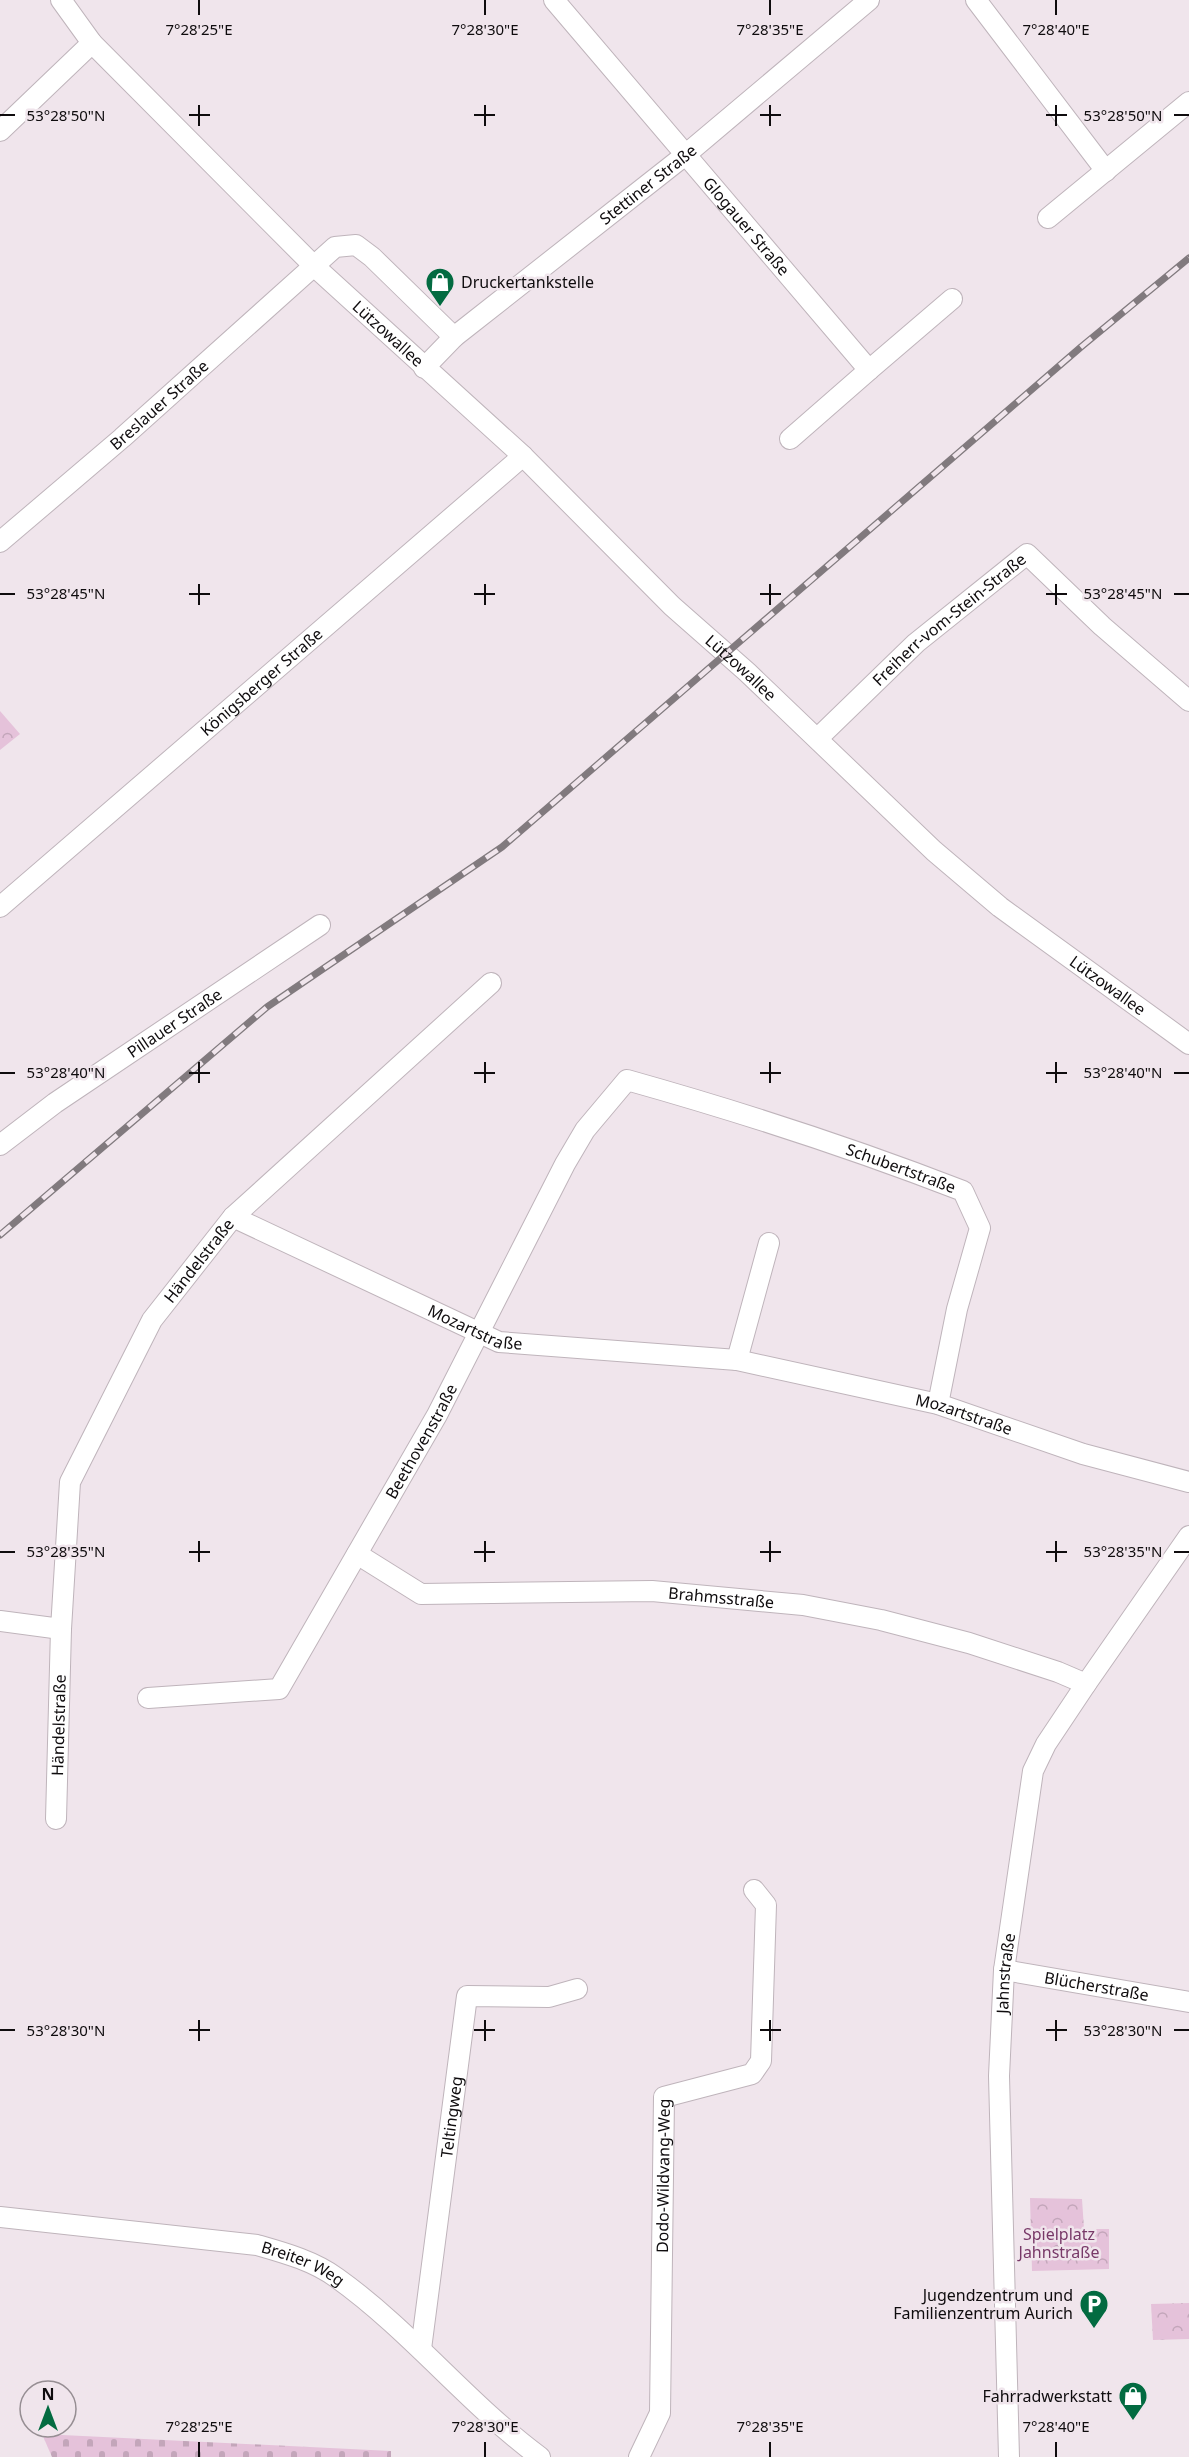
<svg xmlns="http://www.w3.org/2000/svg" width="1189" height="2457" viewBox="0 0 1189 2457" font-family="'Noto Sans',sans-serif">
<defs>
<pattern id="cemetery-stones" width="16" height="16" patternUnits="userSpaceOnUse" patternTransform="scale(1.5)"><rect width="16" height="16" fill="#e5c2da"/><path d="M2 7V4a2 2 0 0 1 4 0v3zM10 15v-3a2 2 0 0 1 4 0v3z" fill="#c3a6ba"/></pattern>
<pattern id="park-crowns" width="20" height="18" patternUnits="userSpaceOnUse" patternTransform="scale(1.5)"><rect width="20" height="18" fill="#e5c2da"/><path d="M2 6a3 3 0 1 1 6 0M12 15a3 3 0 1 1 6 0" fill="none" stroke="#c3a6ba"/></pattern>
</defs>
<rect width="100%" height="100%" fill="#f0e5ec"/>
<polygon fill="url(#cemetery-stones)" points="42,2434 391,2451 391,2457 52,2457"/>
<g fill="url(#park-crowns)">
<polygon points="0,711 20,734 0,750"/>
<polygon points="1030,2198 1082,2199 1084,2229 1109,2229 1109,2269 1032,2271"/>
<polygon points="1189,2303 1189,2339 1153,2340 1151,2304"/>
</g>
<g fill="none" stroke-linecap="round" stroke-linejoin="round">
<g stroke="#bfb4bb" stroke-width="22">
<g id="street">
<path id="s1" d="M61 0 92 43 314 266 523 456 672 606 747 672 934 851 1000 907 1189 1044"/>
<path id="s2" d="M554 0 869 370 790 439"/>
<polyline points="976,0 1106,171"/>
<polyline points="0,131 92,43"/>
<polyline points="1048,218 1189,102"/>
<path id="s3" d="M424 368 454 337 684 156 869 0"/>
<polyline points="869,370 952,299"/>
<path id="s4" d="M0 542 122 438 335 247 356 245 372 257 454 337"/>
<path id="s5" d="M818 738 916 643 1027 554 1102 626 1189 701"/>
<path id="s6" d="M0 907 523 456"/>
<path id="s7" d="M0 1145 55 1103 320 925"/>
<path id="s8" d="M233 1217 499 1342 737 1360 938 1404 1083 1454 1189 1482"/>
<polyline points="737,1360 769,1243"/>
<path id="s9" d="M357 1554 421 1594 652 1591 803 1605 881 1620 969 1643 1058 1672 1086 1684"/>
<path id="s10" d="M0 1621 61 1629 70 1482 152 1320 233 1217 491 983"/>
<path id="s11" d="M148 1698 279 1689 437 1415 565 1164 585 1130 627 1080C741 1112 852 1148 963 1191L980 1228 957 1309 938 1404"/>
<path id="s12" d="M56 1819 61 1629"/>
<path id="s13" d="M1004 1970 1189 2002"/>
<path id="s14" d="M0 2217 257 2245C285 2253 314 2261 337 2278 411 2331 468 2404 540 2457"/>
<path id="s15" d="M421 2349 467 1996 549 1997 577 1989"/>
<path id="s16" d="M639 2457 660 2413 664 2097 752 2074 761 2061 766 1905 754 1890"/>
<path id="s17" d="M1009 2457 999 2076 1004 1970 1033 1771 1046 1744 1086 1684 1189 1536"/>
</g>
</g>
<use href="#street" stroke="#fff" stroke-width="20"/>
<g stroke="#817a7e" stroke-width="7">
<polyline id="rail" points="0,1235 267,1007 502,847 1081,347 1189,258"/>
</g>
<use href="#rail" stroke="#f0e5ec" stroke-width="4.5" stroke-dasharray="14" stroke-linecap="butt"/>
</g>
<path fill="none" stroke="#0f0c0e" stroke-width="2" d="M199 0V15M485 0V15M770 0V15M1056 0V15M199 105V126M485 105V126M770 105V126M1056 105V126M0 115H15M189 115H210M474 115H495M760 115H781M1046 115H1067M1174 115H1189M199 584V605M485 584V605M770 584V605M1056 584V605M0 594H15M189 594H210M474 594H495M760 594H781M1046 594H1067M1174 594H1189M199 1062V1083M485 1062V1083M770 1062V1083M1056 1062V1083M0 1073H15M189 1073H210M474 1073H495M760 1073H781M1046 1073H1067M1174 1073H1189M199 1541V1562M485 1541V1562M770 1541V1562M1056 1541V1562M0 1552H15M189 1552H210M474 1552H495M760 1552H781M1046 1552H1067M1174 1552H1189M199 2020V2041M485 2020V2041M770 2020V2041M1056 2020V2041M0 2030H15M189 2030H210M474 2030H495M760 2030H781M1046 2030H1067M1174 2030H1189M199 2442V2457M485 2442V2457M770 2442V2457M1056 2442V2457"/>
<defs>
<g id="shop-pin" transform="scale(1.5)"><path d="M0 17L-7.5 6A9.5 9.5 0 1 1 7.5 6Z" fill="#036b41" stroke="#f0e5ec"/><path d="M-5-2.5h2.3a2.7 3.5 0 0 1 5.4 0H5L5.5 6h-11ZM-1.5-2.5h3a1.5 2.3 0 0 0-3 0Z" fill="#fff"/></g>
<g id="parking-pin" transform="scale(1.5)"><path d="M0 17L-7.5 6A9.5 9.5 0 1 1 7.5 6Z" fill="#036b41" stroke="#f0e5ec"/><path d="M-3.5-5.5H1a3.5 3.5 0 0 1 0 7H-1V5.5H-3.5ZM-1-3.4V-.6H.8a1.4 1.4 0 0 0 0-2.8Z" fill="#fff"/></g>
</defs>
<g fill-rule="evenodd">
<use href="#shop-pin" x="440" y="282"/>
<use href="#parking-pin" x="1094" y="2304"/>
<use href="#shop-pin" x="1133" y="2396"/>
</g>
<g text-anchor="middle" stroke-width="5" stroke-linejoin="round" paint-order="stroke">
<g font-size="16" fill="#0f0c0e" stroke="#f0e5ec">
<text dy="6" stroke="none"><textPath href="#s3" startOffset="290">Stettiner Straße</textPath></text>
<text dy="6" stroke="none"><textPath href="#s2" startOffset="297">Glogauer Straße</textPath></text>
<text dy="6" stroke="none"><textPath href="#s1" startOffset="468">Lützowallee</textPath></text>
<text dy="6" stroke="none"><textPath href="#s4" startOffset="210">Breslauer Straße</textPath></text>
<text dy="6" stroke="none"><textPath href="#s5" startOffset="177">Freiherr-vom-Stein-Straße</textPath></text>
<text dy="6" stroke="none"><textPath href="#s1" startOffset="954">Lützowallee</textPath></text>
<text dy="6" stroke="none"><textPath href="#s6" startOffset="345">Königsberger Straße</textPath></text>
<text dy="6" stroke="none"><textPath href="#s1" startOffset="1440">Lützowallee</textPath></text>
<text dy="6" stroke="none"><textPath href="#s7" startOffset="213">Pillauer Straße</textPath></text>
<text dy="6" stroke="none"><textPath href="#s11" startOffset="1122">Schubertstraße</textPath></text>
<text dy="6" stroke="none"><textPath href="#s10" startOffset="466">Händelstraße</textPath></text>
<text dy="6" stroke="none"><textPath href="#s8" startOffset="267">Mozartstraße</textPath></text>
<text dy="6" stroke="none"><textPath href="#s8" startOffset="766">Mozartstraße</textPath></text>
<text dy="6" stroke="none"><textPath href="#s11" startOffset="417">Beethovenstraße</textPath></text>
<text dy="6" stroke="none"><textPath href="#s9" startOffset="376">Brahmsstraße</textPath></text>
<text dy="6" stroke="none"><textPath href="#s12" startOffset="94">Händelstraße</textPath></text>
<text dy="6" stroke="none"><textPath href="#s17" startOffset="484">Jahnstraße</textPath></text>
<text dy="6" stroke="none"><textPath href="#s13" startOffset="94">Blücherstraße</textPath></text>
<text dy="6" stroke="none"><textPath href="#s15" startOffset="234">Teltingweg</textPath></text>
<text dy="6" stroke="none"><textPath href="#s16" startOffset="286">Dodo-Wildvang-Weg</textPath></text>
<text dy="6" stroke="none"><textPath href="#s14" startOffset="308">Breiter Weg</textPath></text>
</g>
<g font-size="16" fill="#0f0c0e" stroke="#f0e5ec" text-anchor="end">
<text x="461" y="288" text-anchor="start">Druckertankstelle</text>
<text x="1073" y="2301">Jugendzentrum und<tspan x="1073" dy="18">Familienzentrum Aurich</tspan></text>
<text x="1112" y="2402">Fahrradwerkstatt</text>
</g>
<g font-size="16" fill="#783968" stroke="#f0e5ec">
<text x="1059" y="2240">Spielplatz<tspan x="1059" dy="18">Jahnstraße</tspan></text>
</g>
</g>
<g font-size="15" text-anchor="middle" fill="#0f0c0e" stroke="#f0e5ec" stroke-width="5" stroke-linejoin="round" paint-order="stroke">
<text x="199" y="35">7°28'25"E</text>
<text x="485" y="35">7°28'30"E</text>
<text x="770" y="35">7°28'35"E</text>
<text x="1056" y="35">7°28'40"E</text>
<text x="66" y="121">53°28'50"N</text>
<text x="1123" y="121">53°28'50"N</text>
<text x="66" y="599">53°28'45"N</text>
<text x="1123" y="599">53°28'45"N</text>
<text x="66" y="1078">53°28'40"N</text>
<text x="1123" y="1078">53°28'40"N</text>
<text x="66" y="1557">53°28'35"N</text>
<text x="1123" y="1557">53°28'35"N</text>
<text x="66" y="2036">53°28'30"N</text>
<text x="1123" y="2036">53°28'30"N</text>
<text x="199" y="2432">7°28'25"E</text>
<text x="485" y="2432">7°28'30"E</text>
<text x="770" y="2432">7°28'35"E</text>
<text x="1056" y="2432">7°28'40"E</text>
</g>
<g transform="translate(48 2409)"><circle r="28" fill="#f0e5ec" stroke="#968e93" stroke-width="1.5"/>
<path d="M0-4.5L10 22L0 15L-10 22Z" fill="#036b41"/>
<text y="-9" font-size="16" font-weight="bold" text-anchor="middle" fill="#0f0c0e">N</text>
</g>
</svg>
